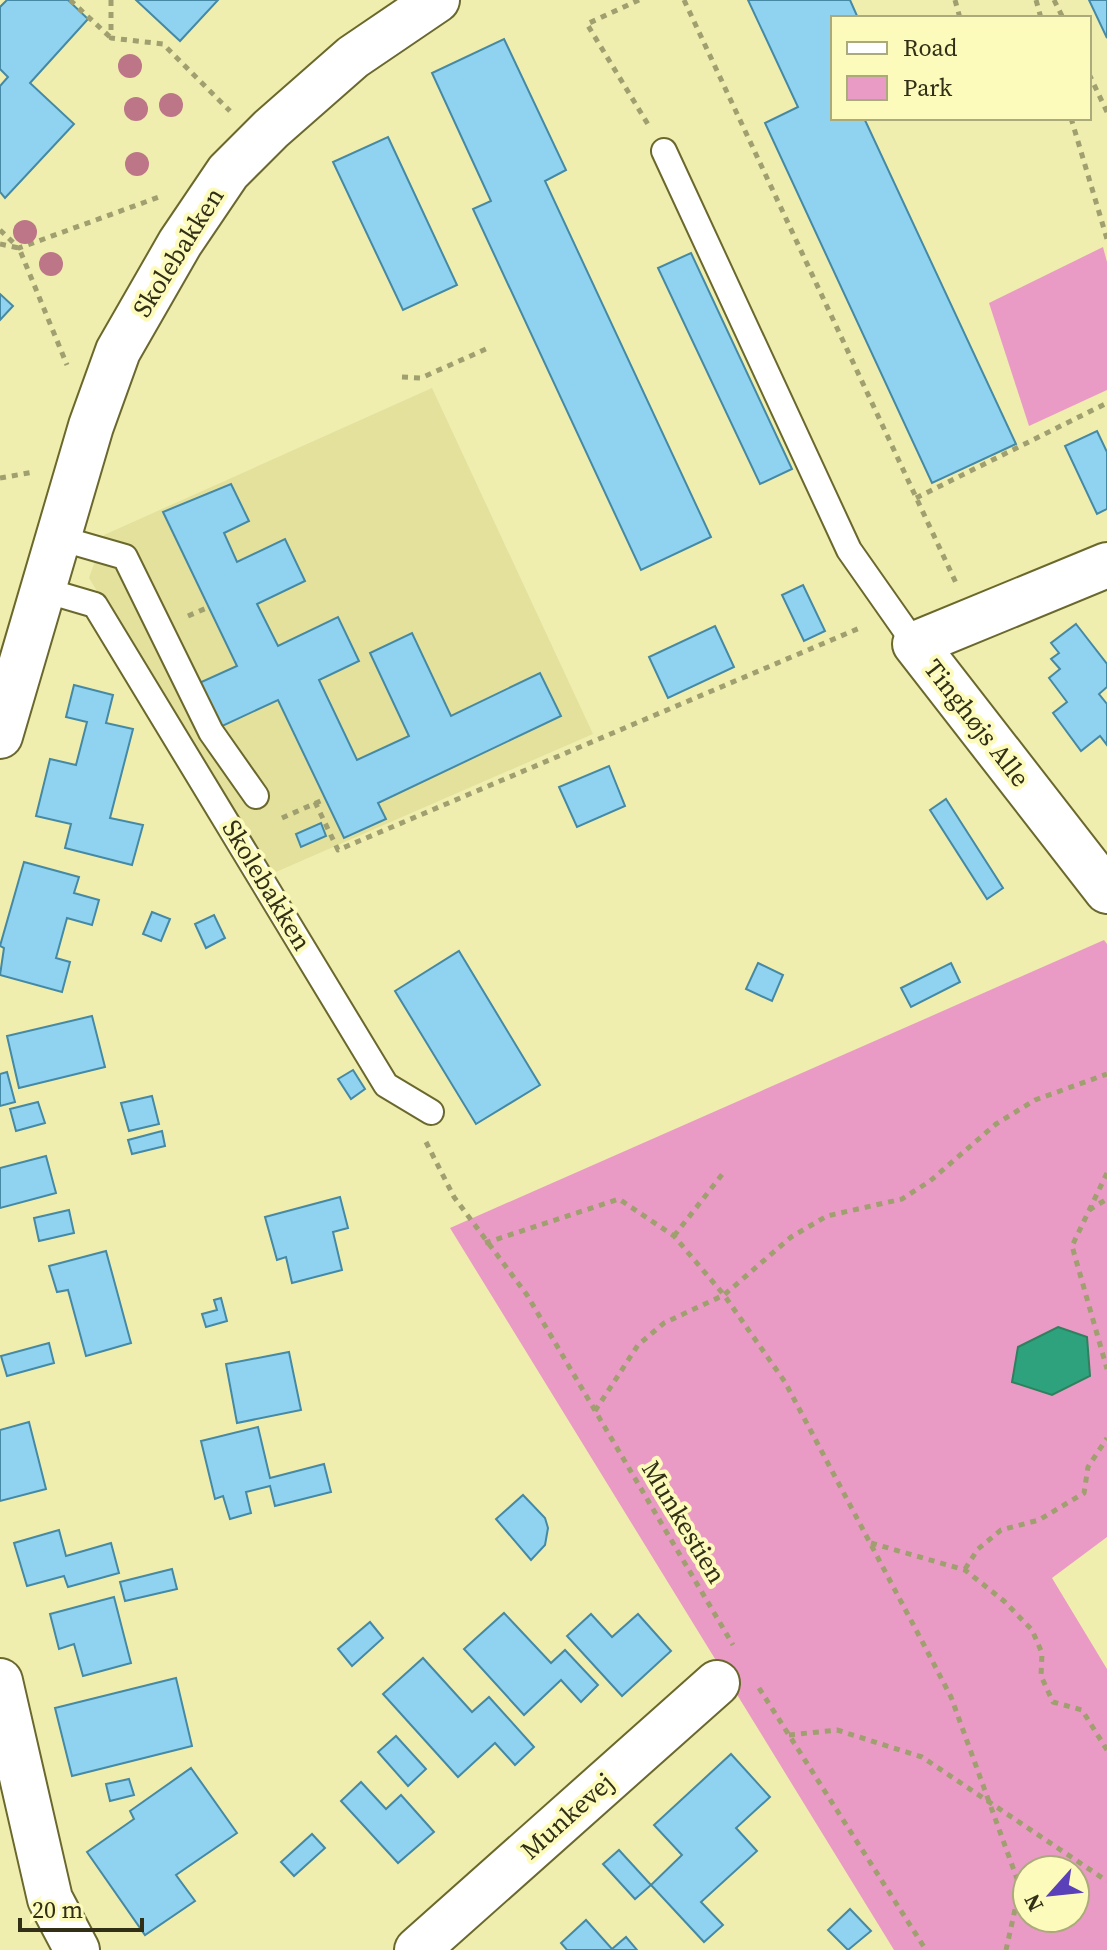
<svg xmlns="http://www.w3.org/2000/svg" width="1107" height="1950" viewBox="0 0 1107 1950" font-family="'Source Serif 4',serif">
<rect width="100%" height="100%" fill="#efeeaf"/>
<polygon fill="#e3e19c" points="432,388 593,734 269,875 89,578 104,535"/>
<g fill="#ea9bc5" fill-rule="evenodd">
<polygon points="1103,247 1107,262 1107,390 1029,426 989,303"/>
<path d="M1104 940 1107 944V1537L1052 1578 1107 1669V1950H894L450 1228ZM1027 1870H1075V1918H1027Z"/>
</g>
<polygon fill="#2ea27d" stroke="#2f805e" stroke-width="2" points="1058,1327 1087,1337 1090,1376 1052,1395 1012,1382 1018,1347"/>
<g fill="#8fd3f1" stroke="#4589a4" stroke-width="2">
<polygon points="7,0 68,0 88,19 30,83 74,124 5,198 0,192 0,86 8,77 0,69 0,7"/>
<polygon points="136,0 218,0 180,41"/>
<polygon points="748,0 850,0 858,18 833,18 833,118 864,118 1016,444 932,483 765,123 798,107"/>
<polygon points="1089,0 1107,0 1107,38"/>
<polygon points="504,39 566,170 545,181 711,537 641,570 473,209 491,201 432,73"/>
<polygon points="388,137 457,285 403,310 333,162"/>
<polygon points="691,253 792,469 760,484 658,268"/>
<polygon points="0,294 13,306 0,320"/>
<polygon points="1097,431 1107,452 1107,509 1097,514 1065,446"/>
<polygon points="231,484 249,521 224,533 237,562 285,539 305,581 257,604 278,646 338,617 359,661 319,680 357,760 409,736 370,653 412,633 451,716 540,673 561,716 378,803 386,819 344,838 278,700 218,728 197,684 237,666 163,512"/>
<polygon points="803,585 825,631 804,641 782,595"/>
<polygon points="1076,624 1107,664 1107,687 1099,694 1107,704 1107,745 1100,736 1081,751 1053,713 1067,702 1049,678 1060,669 1051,659 1059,653 1051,643"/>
<polygon points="715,626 734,667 668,698 649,657"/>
<polygon points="74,685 113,695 106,723 133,729 110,818 143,825 132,865 65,848 71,824 36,816 50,759 76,765 87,722 66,717"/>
<polygon points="609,766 625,806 577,827 559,787"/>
<polygon points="946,799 1003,888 987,899 930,810"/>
<polygon points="321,823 326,836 301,847 296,834"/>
<polygon points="24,862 79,877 74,893 99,900 92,925 67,918 56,958 70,962 62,992 0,975 4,948 0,946"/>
<polygon points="152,912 170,919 161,941 143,934"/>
<polygon points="214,915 225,938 206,948 195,924"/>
<polygon points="459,951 540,1085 476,1124 395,991"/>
<polygon points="758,963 783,975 772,1001 746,989"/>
<polygon points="951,963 960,982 911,1007 901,988"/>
<polygon points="92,1016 105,1067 19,1088 7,1036"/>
<polygon points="353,1070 365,1089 351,1099 338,1079"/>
<polygon points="7,1072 15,1102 0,1106 0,1074"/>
<polygon points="152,1096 159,1124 129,1131 121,1103"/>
<polygon points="38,1102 45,1123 16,1131 10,1109"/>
<polygon points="162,1131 165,1146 132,1154 128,1140"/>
<polygon points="46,1156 56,1193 0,1208 0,1168"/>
<polygon points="340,1197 348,1228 333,1232 342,1270 292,1283 286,1257 277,1260 265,1217"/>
<polygon points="69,1210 74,1233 39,1241 34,1218"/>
<polygon points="106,1251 131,1343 86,1356 68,1290 57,1292 49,1266"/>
<polygon points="221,1298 227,1321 206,1327 202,1314 217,1310 214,1300"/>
<polygon points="49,1343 54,1363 7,1376 1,1356"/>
<polygon points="289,1352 301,1410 237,1423 226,1364"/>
<polygon points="29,1422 46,1489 0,1501 0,1430"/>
<polygon points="258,1427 270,1478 324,1464 331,1492 275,1506 270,1486 246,1492 251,1513 230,1519 223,1496 215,1499 201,1441"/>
<polygon points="523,1495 545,1518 548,1528 545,1545 531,1560 496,1519"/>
<polygon points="59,1530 66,1556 111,1543 119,1573 68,1587 64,1576 27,1586 14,1543"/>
<polygon points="172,1569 177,1589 125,1601 120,1582"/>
<polygon points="114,1597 131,1663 83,1676 74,1644 59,1649 50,1614"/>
<polygon points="504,1613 551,1663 565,1650 598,1685 581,1702 561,1680 524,1715 464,1649"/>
<polygon points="591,1614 612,1637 638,1614 671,1651 622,1696 567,1636"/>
<polygon points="370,1622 383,1638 352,1666 338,1649"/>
<polygon points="423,1658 472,1712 489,1697 534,1747 515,1765 495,1743 458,1777 383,1694"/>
<polygon points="176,1678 192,1746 72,1776 55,1708"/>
<polygon points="396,1736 426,1769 408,1786 378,1752"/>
<polygon points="731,1754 770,1797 736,1828 757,1851 701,1902 723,1925 704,1942 651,1885 682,1855 654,1825"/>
<polygon points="191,1768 237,1833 176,1875 195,1901 145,1935 87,1852 134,1819 130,1811"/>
<polygon points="129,1779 134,1795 110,1801 106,1784"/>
<polygon points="361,1782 386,1809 401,1795 434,1832 398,1863 341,1801"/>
<polygon points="312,1834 325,1848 294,1876 281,1862"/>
<polygon points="619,1850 651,1885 635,1899 603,1864"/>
<polygon points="850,1909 871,1931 848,1950 828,1930"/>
<polygon points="586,1920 612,1949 626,1937 637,1950 567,1950 561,1943"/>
</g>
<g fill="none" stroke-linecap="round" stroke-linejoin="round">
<g stroke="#6a682d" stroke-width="28">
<g id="lane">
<polyline points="664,151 849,550 915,644"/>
<polyline points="59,538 125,557 211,732 256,796"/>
<polyline points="44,590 95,605 386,1085 431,1112"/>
</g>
</g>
<g stroke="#6a682d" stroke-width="48">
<g id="street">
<polyline points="1107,565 915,644 1107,891"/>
<polyline points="0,1681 50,1899 77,1950"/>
<polyline points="417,1950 717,1683"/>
</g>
</g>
<g stroke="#6a682d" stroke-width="48">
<polyline id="secondary" points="0,736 91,426 118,351 180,243 228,172 271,129 353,57 437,0"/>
</g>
<g stroke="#a09f6f" stroke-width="5" stroke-dasharray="6 6" stroke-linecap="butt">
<polyline points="70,0 110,37"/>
<polyline points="111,0 111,38 163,44 230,111"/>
<polyline points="639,0 587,24 649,126"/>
<polyline points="684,0 956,583"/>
<polyline points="955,0 960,18"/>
<polyline points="1036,0 1041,18"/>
<polyline points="1054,0 1063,18"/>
<polyline points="1089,74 1107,112"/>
<polyline points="1071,118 1107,239"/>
<polyline points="0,230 19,248 159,197"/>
<polyline points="0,244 19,248 67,365"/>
<polyline points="402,377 421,378 486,349"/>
<polyline points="0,478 34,472"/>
<polyline points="916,498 1107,403"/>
<polyline points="188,616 209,607"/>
<polyline points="315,802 338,850 862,627"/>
<polyline points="282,818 325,799"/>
<polyline points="426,1142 454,1197 527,1295 733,1645"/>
<polyline points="1107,1173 1072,1246 1107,1369"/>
<polyline points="1089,1210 1107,1199"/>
<polyline points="674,1236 724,1172"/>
<polyline points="485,1243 619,1199 674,1236 724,1295 785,1382 924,1645 951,1697 1020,1887 1006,1950"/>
<polyline points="595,1411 638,1345 664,1323 724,1295 791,1237 827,1216 902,1199 930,1181 996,1124 1035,1100 1107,1074"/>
<polyline points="871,1543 965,1570 1004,1601 1032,1630 1042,1653 1041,1676 1053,1702 1082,1710 1107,1750"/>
<polyline points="965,1569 978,1549 1001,1530 1039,1520 1084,1493 1088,1467 1107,1438"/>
<polyline points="759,1688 926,1950"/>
<polyline points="789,1735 837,1730 922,1757 1107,1881"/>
</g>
<use href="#lane" stroke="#fff" stroke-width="24"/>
<use href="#street" stroke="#fff" stroke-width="44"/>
<use href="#secondary" stroke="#fff" stroke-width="44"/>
</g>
<g fill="#bc7687">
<circle cx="130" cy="66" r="12"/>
<circle cx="171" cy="105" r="12"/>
<circle cx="136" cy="109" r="12"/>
<circle cx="137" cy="164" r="12"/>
<circle cx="25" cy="232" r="12"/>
<circle cx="51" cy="264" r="12"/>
</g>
<g text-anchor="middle" stroke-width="8" stroke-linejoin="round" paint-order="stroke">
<g font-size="26" fill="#313017" stroke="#fcfbbc">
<text transform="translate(178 252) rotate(-58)" y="9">Skolebakken</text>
<text transform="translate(977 723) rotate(52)" y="9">Tinghøjs Alle</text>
<text transform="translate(267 885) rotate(59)" y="9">Skolebakken</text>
<text transform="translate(684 1522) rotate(59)" y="9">Munkestien</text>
<text transform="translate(567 1816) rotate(-42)" y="9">Munkevej</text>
</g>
</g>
<rect x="831" y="16" width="260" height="104" fill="#fcfbbc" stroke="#abaa7a" stroke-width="2"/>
<rect x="847" y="42" width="40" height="12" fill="#ffffff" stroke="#abaa7a" stroke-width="2"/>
<text x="903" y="56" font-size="24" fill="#313017">Road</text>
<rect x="847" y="76" width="40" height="24" fill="#ea9bc5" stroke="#abaa7a" stroke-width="2"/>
<text x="903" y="96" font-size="24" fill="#313017">Park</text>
<g transform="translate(1051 1894) rotate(243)"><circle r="38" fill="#fcfbbc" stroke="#abaa7a" stroke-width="2"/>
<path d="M0-6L14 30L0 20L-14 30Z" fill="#5a40b9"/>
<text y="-12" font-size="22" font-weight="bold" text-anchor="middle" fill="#313017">N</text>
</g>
<path d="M20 1918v12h122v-12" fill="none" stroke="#313017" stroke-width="4"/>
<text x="32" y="1918" font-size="24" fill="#313017" stroke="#fcfbbc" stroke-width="6" paint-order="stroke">20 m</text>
</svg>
